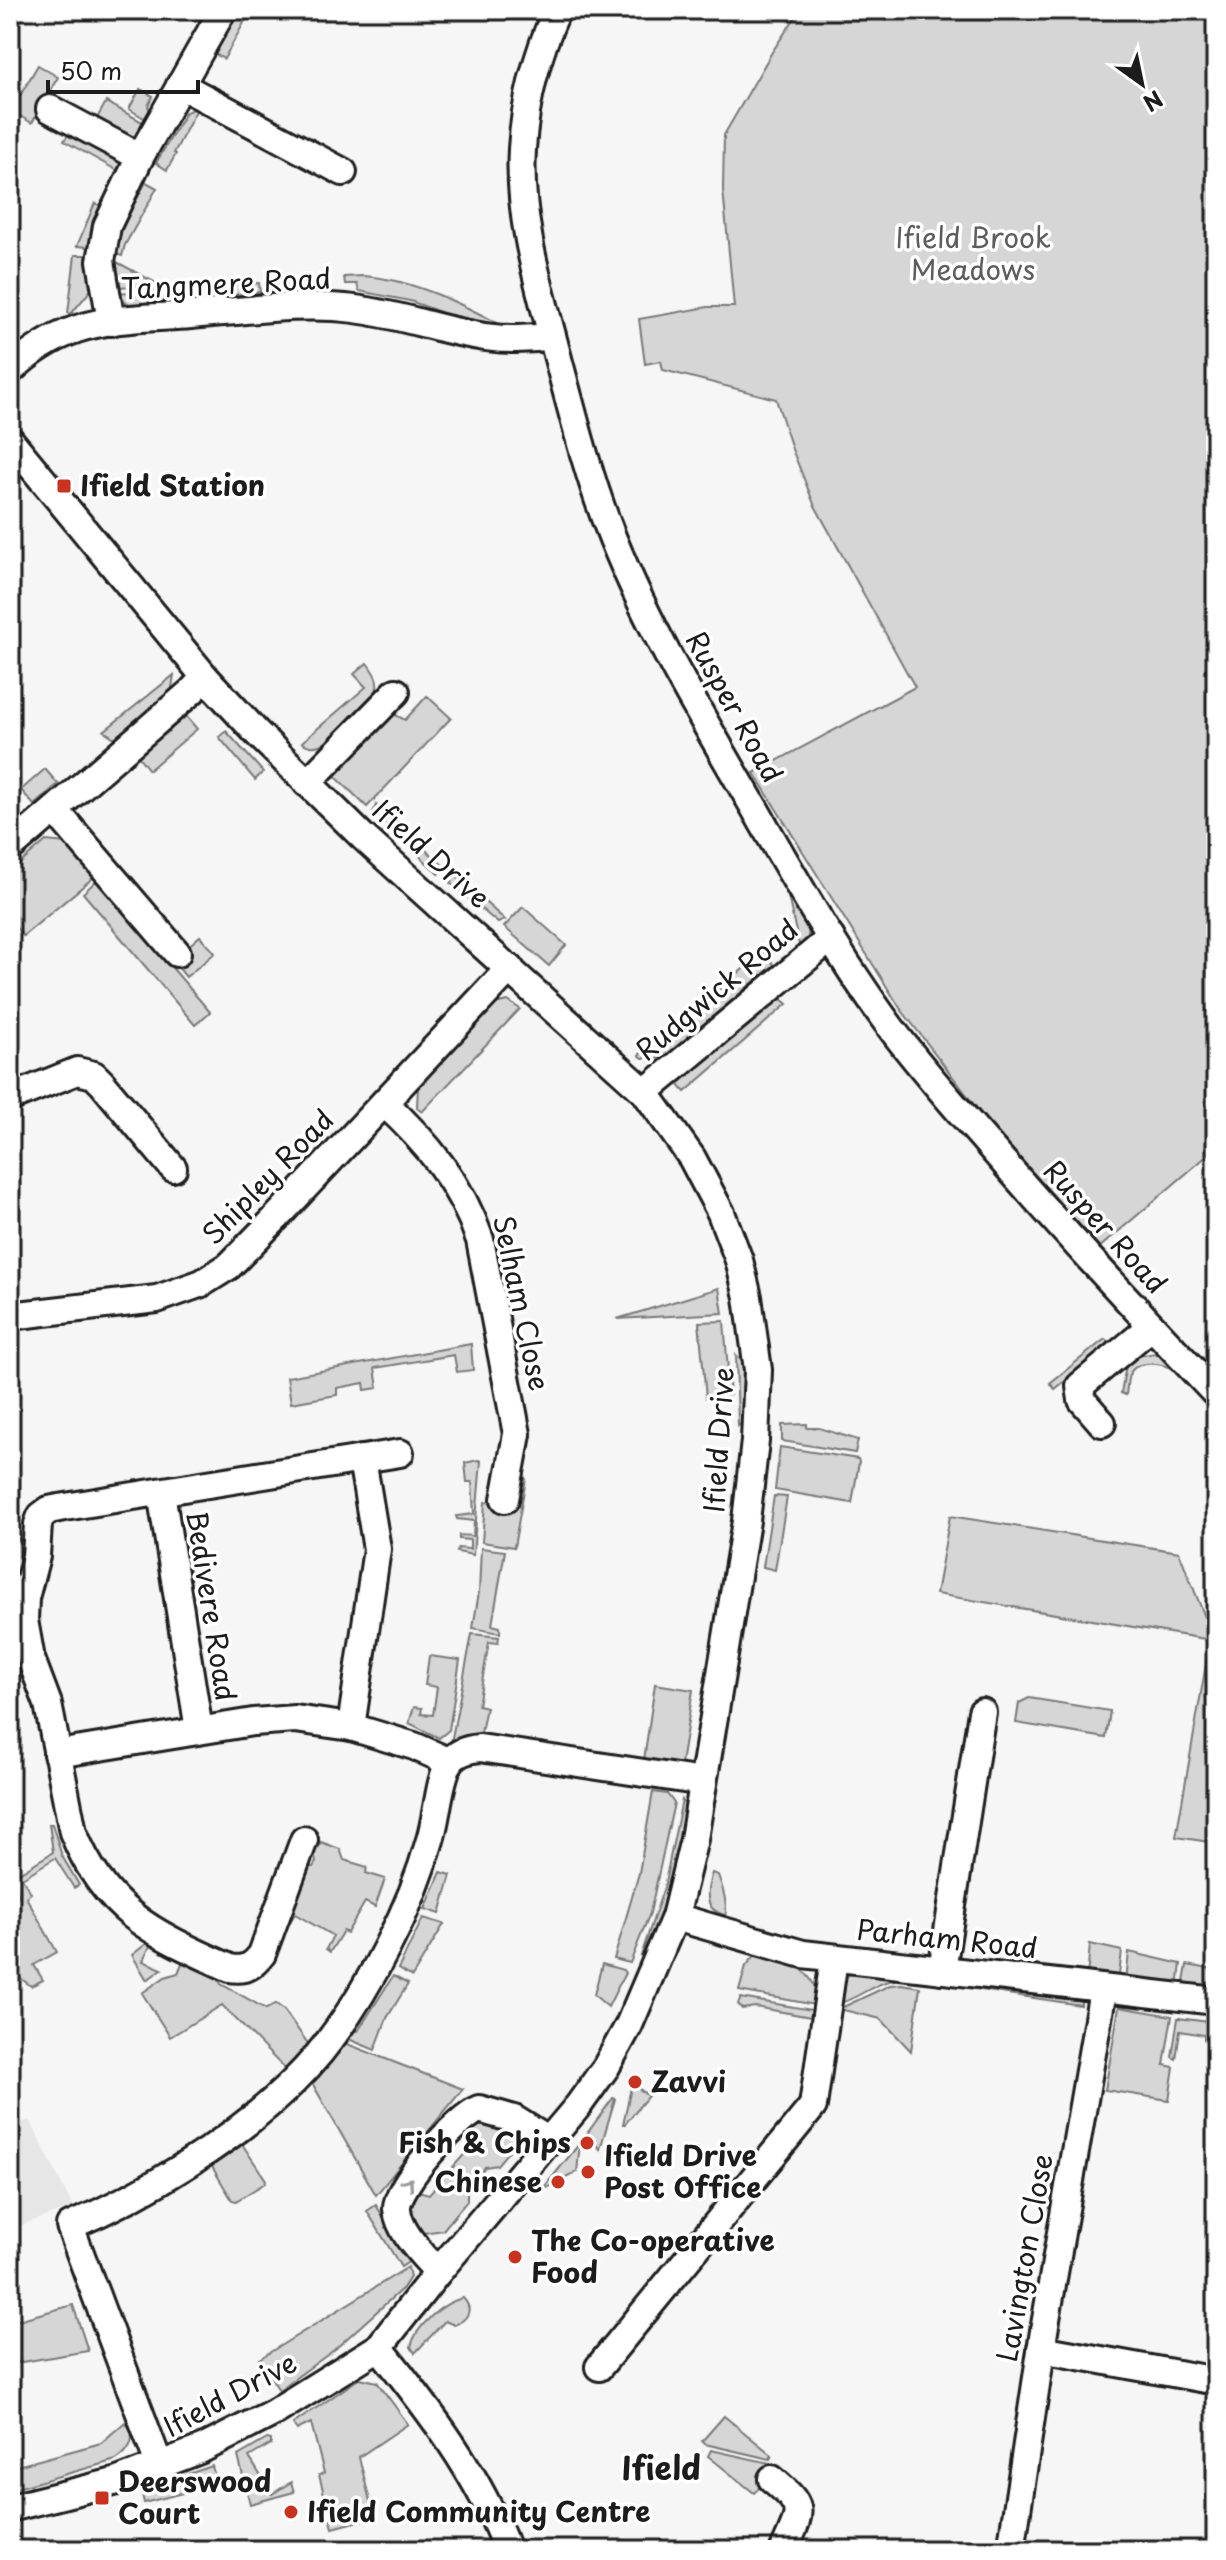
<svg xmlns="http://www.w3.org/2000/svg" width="1226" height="2560" viewBox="0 0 1226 2560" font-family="'Playpen Sans',sans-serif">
<rect width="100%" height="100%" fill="#f6f6f6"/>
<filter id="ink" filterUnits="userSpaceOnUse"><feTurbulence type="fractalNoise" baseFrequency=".0125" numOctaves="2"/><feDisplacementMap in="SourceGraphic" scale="16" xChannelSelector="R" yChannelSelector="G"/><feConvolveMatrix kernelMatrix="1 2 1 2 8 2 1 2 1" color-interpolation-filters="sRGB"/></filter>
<g filter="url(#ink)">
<polygon fill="#e6e6e6" points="10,2091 19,2123 30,2120 73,2207 10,2229"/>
<g fill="#d6d6d6" stroke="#797979" stroke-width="2">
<polygon points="239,10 251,10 224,59 215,54"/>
<polygon points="800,10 1216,10 1216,1148 1099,1248 987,1121 900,1008 754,773 915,687 814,504 792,449 776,399 663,370 661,361 645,364 639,319 708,307 734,307 723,189 724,135 772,52"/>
<polygon points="38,65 58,77 32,123 11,111"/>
<polygon points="140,89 153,96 148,106 151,113 149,121 129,109"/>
<polygon points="106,102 148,125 139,137 129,139 96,120"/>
<polygon points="198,107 174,153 176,154 167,170 156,163 186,112"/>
<polygon points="71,130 121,159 124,170 118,171 64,141"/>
<polygon points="146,182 157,188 125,245 122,256 116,254 120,230"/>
<polygon points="95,203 102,207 92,235 90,247 77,246"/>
<polygon points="75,255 89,255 91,290 71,314 68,313"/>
<polygon points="113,260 156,283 157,285 117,287"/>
<path d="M363 276C412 279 462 304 505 327L473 324 410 301 359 291 357 284H345L344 277Z"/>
<polygon points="321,279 322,287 316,290 266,292 265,283"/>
<polygon points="259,283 260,292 186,300 185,289"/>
<polygon points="176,289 177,305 133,307 114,293"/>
<path d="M367 663C377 676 381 684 373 700 358 715 323 760 302 742L366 687 354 674Z"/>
<polygon points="174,675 171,694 116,739 104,731"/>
<polygon points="427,696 451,718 367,807 333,774 387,717 394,714 405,720"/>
<polygon points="186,716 197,729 149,770 138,756"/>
<polygon points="226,731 263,772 255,780 219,737"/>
<polygon points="45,769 58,784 34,805 21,790"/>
<polygon points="376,805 445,867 439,874 373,813"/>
<polygon points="46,841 66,843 94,877 23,936 10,921 10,872"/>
<polygon points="456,876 505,920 498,923 450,883"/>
<polygon points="97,880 210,1012 195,1025 83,893"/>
<path d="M785 883C797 904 820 926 802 949L799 945Z"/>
<polygon points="523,907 566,945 549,966 504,927"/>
<polygon points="200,936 215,953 186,977 172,960"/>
<polygon points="765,951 774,965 664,1058 643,1058 639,1055"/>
<polygon points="778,996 787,1004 685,1092 677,1083 680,1079"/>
<polygon points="508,1001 520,1009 422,1112 417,1108 418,1085 494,1004"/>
<polygon points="719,1288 723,1313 617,1319"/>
<polygon points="724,1321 730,1395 706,1398 699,1322"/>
<polygon points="1105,1339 1111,1344 1055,1389 1050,1383"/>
<polygon points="471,1344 473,1370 457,1372 454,1355 375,1368 378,1388 365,1390 364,1383 337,1388 337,1395 291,1403 287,1377"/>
<path d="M1156 1353 1164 1357 1173 1369C1161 1363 1136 1359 1129 1375 1127 1380 1127 1389 1126 1395L1121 1393 1126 1365 1137 1356Z"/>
<polygon points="736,1355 747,1364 745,1421 738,1426"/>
<polygon points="807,1424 807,1428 819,1428 858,1440 855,1453 782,1441 782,1425"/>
<polygon points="780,1447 858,1459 859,1462 852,1503 775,1490"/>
<polygon points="478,1460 481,1461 473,1555 457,1552 458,1548 470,1549 470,1540 459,1539 459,1535 473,1536 474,1521 457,1519 456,1516 474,1514 472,1482 467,1482 465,1463"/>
<polygon points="524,1478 526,1479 514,1547 482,1542 485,1502 518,1506"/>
<polygon points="774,1496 787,1497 775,1570 763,1567"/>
<polygon points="950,1516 1179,1552 1216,1645 1216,1843 1176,1837 1209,1647 1205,1639 936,1594"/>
<polygon points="10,1535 25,1542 20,1575 16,1581 10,1583"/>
<polygon points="481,1548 505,1551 492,1625 500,1627 500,1633 473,1628 479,1592"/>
<polygon points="472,1634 499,1637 498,1643 489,1642 478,1705 486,1707 480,1738 450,1748"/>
<polygon points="429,1656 460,1660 449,1730 439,1738 409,1723 414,1707 422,1708 421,1714 433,1715 437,1687 425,1685"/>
<polygon points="655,1684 693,1690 681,1764 677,1766 644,1760"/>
<polygon points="1029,1698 1110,1711 1106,1738 1016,1723 1019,1703"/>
<polygon points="653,1792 667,1794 674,1803 650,1913 630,1963 614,1959 639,1873"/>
<polygon points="682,1800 687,1808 681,1856 650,1958 641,1956 664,1887"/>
<polygon points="49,1824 52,1824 62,1856 79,1885 74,1888 55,1858 22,1878 31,1893 26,1897 57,1952 34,1965 43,1980 31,1986 19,1977 10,1983 10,1898 18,1896 16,1880 19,1873 53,1852"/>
<polygon points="321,1842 340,1849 344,1860 367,1867 366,1873 385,1879 375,1907 365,1902 347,1933 343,1931 330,1952 326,1949 333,1936 295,1914 287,1927 285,1925 306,1867 313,1867 316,1862 315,1858 311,1856 312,1844 319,1847"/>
<polygon points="441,1872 451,1875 440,1914 425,1909"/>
<path d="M712 1873 718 1875C723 1888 727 1902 726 1915 703 1911 706 1891 712 1873Z"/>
<polygon points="423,1918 444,1924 412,1977 398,1969"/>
<polygon points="146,1944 151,1944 143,1961 162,1969 147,1980 132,1955"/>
<polygon points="1090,1944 1122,1951 1118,1983 1087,1978"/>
<polygon points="1129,1952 1181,1964 1178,1988 1126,1982"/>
<path d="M757 1953C792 1960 813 1967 821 2006L739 1991 746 1966Z"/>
<polygon points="193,1959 213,1970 221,1984 266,2009 276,2004 284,2010 309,2045 290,2069 285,2069 222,2005 170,2037 142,1993 165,1977 178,1973 183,1961"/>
<polygon points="602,1964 623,1970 625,1973 608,2007 594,1995"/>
<polygon points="1187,1965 1216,1970 1216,1992 1183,1988"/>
<path d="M856 1970 922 1975 921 1981C878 1973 872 1994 835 2005L842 1979Z"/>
<polygon points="393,1976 408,1984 387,2018 375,2050 346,2038 352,2031 358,2031"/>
<polygon points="942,1977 1081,1998 1081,2005 941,1984"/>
<polygon points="901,1984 920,1987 911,2051 881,2019 839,2009 890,1985"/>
<polygon points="741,1998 812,2010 811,2017 755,2007 742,2009 738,2004"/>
<polygon points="1119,2007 1172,2016 1164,2065 1174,2067 1169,2100 1105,2090"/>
<polygon points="1178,2018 1216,2023 1216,2041 1204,2039 1204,2035 1180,2031 1176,2059 1172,2057"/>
<polygon points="342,2042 463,2089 376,2195 311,2081"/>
<polygon points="632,2083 648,2096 625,2124 623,2124"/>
<polygon points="613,2098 615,2099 600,2149 586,2135"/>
<path d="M480 2126H501L523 2134 497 2165 485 2167 467 2189V2201L443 2230 417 2234C409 2219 408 2206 414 2190L429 2194 470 2148 463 2132Z"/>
<polygon points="580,2143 577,2172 541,2191"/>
<polygon points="242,2144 266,2180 265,2183 236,2201 232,2200 211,2165"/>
<polygon points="376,2205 410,2261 401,2267 367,2211"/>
<polygon points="408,2267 410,2277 403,2288 334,2350 279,2390 259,2359"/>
<path d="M463 2298C474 2309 468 2320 454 2325L445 2321 415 2353 411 2347C415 2327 443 2302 463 2298Z"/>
<polygon points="73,2305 88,2351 10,2364 10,2322"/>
<polygon points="360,2378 377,2382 408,2424 359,2457 374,2517 333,2528 319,2475 324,2473 311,2423 297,2430 293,2424"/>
<polygon points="724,2416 772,2455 770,2459 705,2444 702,2441"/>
<path d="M125 2422C139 2436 130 2451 116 2460L10 2490V2468L101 2443Z"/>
<polygon points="267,2439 271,2440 271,2444 249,2457 272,2494 291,2482 294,2492 250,2504 238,2456"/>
<polygon points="711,2450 774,2464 779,2468 754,2493 708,2456"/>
<polygon points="212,2466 217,2484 144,2503 141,2490"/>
</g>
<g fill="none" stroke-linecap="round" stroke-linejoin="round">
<g stroke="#1c1c1c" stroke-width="32">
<g id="minor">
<path d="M557 10C537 54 525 101 522 149 518 217 538 282 555 347 572 411 588 477 613 539 651 633 704 721 755 809 797 883 840 959 891 1028 923 1071 959 1111 994 1151 1066 1234 1140 1314 1216 1394"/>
<polyline points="180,85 343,172"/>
<polyline points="50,109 140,157"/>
<polyline points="111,322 101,261 107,226 140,157 223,10"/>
<path d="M10 371C30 352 51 338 77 329 112 317 154 318 191 315 245 311 301 302 355 309 426 318 478 349 552 336"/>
<polyline points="10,440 205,677 257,733 363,837 645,1092 692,1158 721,1213 739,1260 748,1297 758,1370 755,1441 746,1521 694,1839 675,1917 629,2025 606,2067 578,2106 438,2272 379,2347 273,2413 202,2449 118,2481 10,2508"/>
<polyline points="307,783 396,692"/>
<polyline points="55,810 177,953"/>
<polyline points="10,848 192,691 205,677"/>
<polyline points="645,1092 831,938"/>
<polyline points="10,1098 77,1071 94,1075 102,1083 173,1168"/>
<path d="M384 1103C427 1142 461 1184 480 1240L517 1434 505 1499"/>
<polyline points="10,1316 157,1299 202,1283 229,1266 276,1218 510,968"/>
<polyline points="1102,1423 1082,1400 1080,1386 1152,1326"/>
<polyline points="161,1492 199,1730"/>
<polyline points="351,1727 377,1549 362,1459"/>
<polyline points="57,1754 253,1722 295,1719 351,1727 414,1746 450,1762"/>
<path d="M304 1840 262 1954C253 1966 245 1971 230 1968 155 1934 106 1914 73 1832L48 1704 31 1659 24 1620 25 1598 36 1556 38 1524 41 1516 49 1510 59 1508 400 1453"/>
<polyline points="675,1917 803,1954 1216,2001"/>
<polyline points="942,1970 982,1712"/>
<path d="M438 2272C423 2255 399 2233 397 2209 395 2186 458 2117 479 2109L514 2119 549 2141"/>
<path d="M379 2347C429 2410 479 2474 507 2550"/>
<polyline points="1041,2349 1216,2381"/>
<polyline points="599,2367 813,2106 834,1959"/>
<path d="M160 2467 70 2226C146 2194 236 2139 294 2081 332 2044 363 1994 387 1947 405 1913 420 1877 430 1840 437 1818 439 1781 449 1763 456 1752 468 1749 480 1748L703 1782"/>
<path d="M772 2479C807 2508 801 2511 784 2550"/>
<polyline points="1013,2537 1044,2331 1103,1990"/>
</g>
</g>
<use href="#minor" stroke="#fff" stroke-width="26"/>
</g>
<defs><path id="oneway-chevron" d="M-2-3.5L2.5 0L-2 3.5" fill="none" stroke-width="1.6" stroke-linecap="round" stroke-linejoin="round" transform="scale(2)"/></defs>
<use stroke="#999" href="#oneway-chevron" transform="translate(408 2183) rotate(-54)"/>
</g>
<g fill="#c8321e" stroke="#fff" stroke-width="3">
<rect x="56" y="478" width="16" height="16" rx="4"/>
<circle cx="635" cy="2082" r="8"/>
<circle cx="587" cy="2143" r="8"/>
<circle cx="588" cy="2172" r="8"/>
<circle cx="558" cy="2182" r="8"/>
<circle cx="515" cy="2257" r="8"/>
<rect x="94" y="2490" width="16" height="16" rx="4"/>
<circle cx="291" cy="2512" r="8"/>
</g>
<g text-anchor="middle" stroke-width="7" stroke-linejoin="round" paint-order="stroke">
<g font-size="28" fill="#5d5d5d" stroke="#fff">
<text x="973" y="248">Ifield Brook<tspan x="973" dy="32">Meadows</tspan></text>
</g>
<g font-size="28" fill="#1c1c1c" stroke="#fff">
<text transform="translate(226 284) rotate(-3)" y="10">Tangmere Road</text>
<text transform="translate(734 707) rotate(61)" y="10">Rusper Road</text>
<text transform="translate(431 854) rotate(42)" y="10">Ifield Drive</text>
<text transform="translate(717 990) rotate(-40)" y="10">Rudgwick Road</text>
<text transform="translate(268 1177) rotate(-46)" y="10">Shipley Road</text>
<text transform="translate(1105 1227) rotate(48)" y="10">Rusper Road</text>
<text transform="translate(521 1303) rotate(78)" y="10">Selham Close</text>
<text transform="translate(719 1440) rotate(-86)" y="10">Ifield Drive</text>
<text transform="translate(211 1606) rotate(81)" y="10">Bedivere Road</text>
<text transform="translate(947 1939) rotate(6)" y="10">Parham Road</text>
<text transform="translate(1025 2258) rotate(-80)" y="10">Lavington Close</text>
<text transform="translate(230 2395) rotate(-28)" y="10">Ifield Drive</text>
</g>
<g font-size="28" font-weight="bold" fill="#1c1c1c" stroke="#fff" text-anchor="start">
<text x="80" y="496">Ifield Station</text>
<text x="651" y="2092">Zavvi</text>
<text x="571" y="2153" text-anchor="end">Fish &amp; Chips</text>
<text x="604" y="2166">Ifield Drive<tspan x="604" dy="32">Post Office</tspan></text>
<text x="542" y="2192" text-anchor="end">Chinese</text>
<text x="531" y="2251">The Co-operative<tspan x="531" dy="32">Food</tspan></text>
<text x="118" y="2492">Deerswood<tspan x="118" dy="32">Court</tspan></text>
<text x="307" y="2522">Ifield Community Centre</text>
</g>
<g font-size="32" font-weight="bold" fill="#1c1c1c" stroke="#fff">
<text x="661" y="2480">Ifield</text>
</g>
</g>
<rect width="1226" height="2560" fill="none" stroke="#fff" stroke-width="40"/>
<rect x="20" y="20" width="1186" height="2520" fill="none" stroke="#1c1c1c" stroke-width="3" filter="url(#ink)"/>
<g transform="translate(1142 84) rotate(147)" stroke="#ffffff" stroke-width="6" paint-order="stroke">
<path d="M0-6L14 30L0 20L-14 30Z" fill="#1c1c1c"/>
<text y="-12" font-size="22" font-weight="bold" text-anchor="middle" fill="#1c1c1c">N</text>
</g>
<path d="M48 80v12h150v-12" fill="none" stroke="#1c1c1c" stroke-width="4"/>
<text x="60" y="80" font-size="24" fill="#1c1c1c" stroke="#ffffff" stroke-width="6" paint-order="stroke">50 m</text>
</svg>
